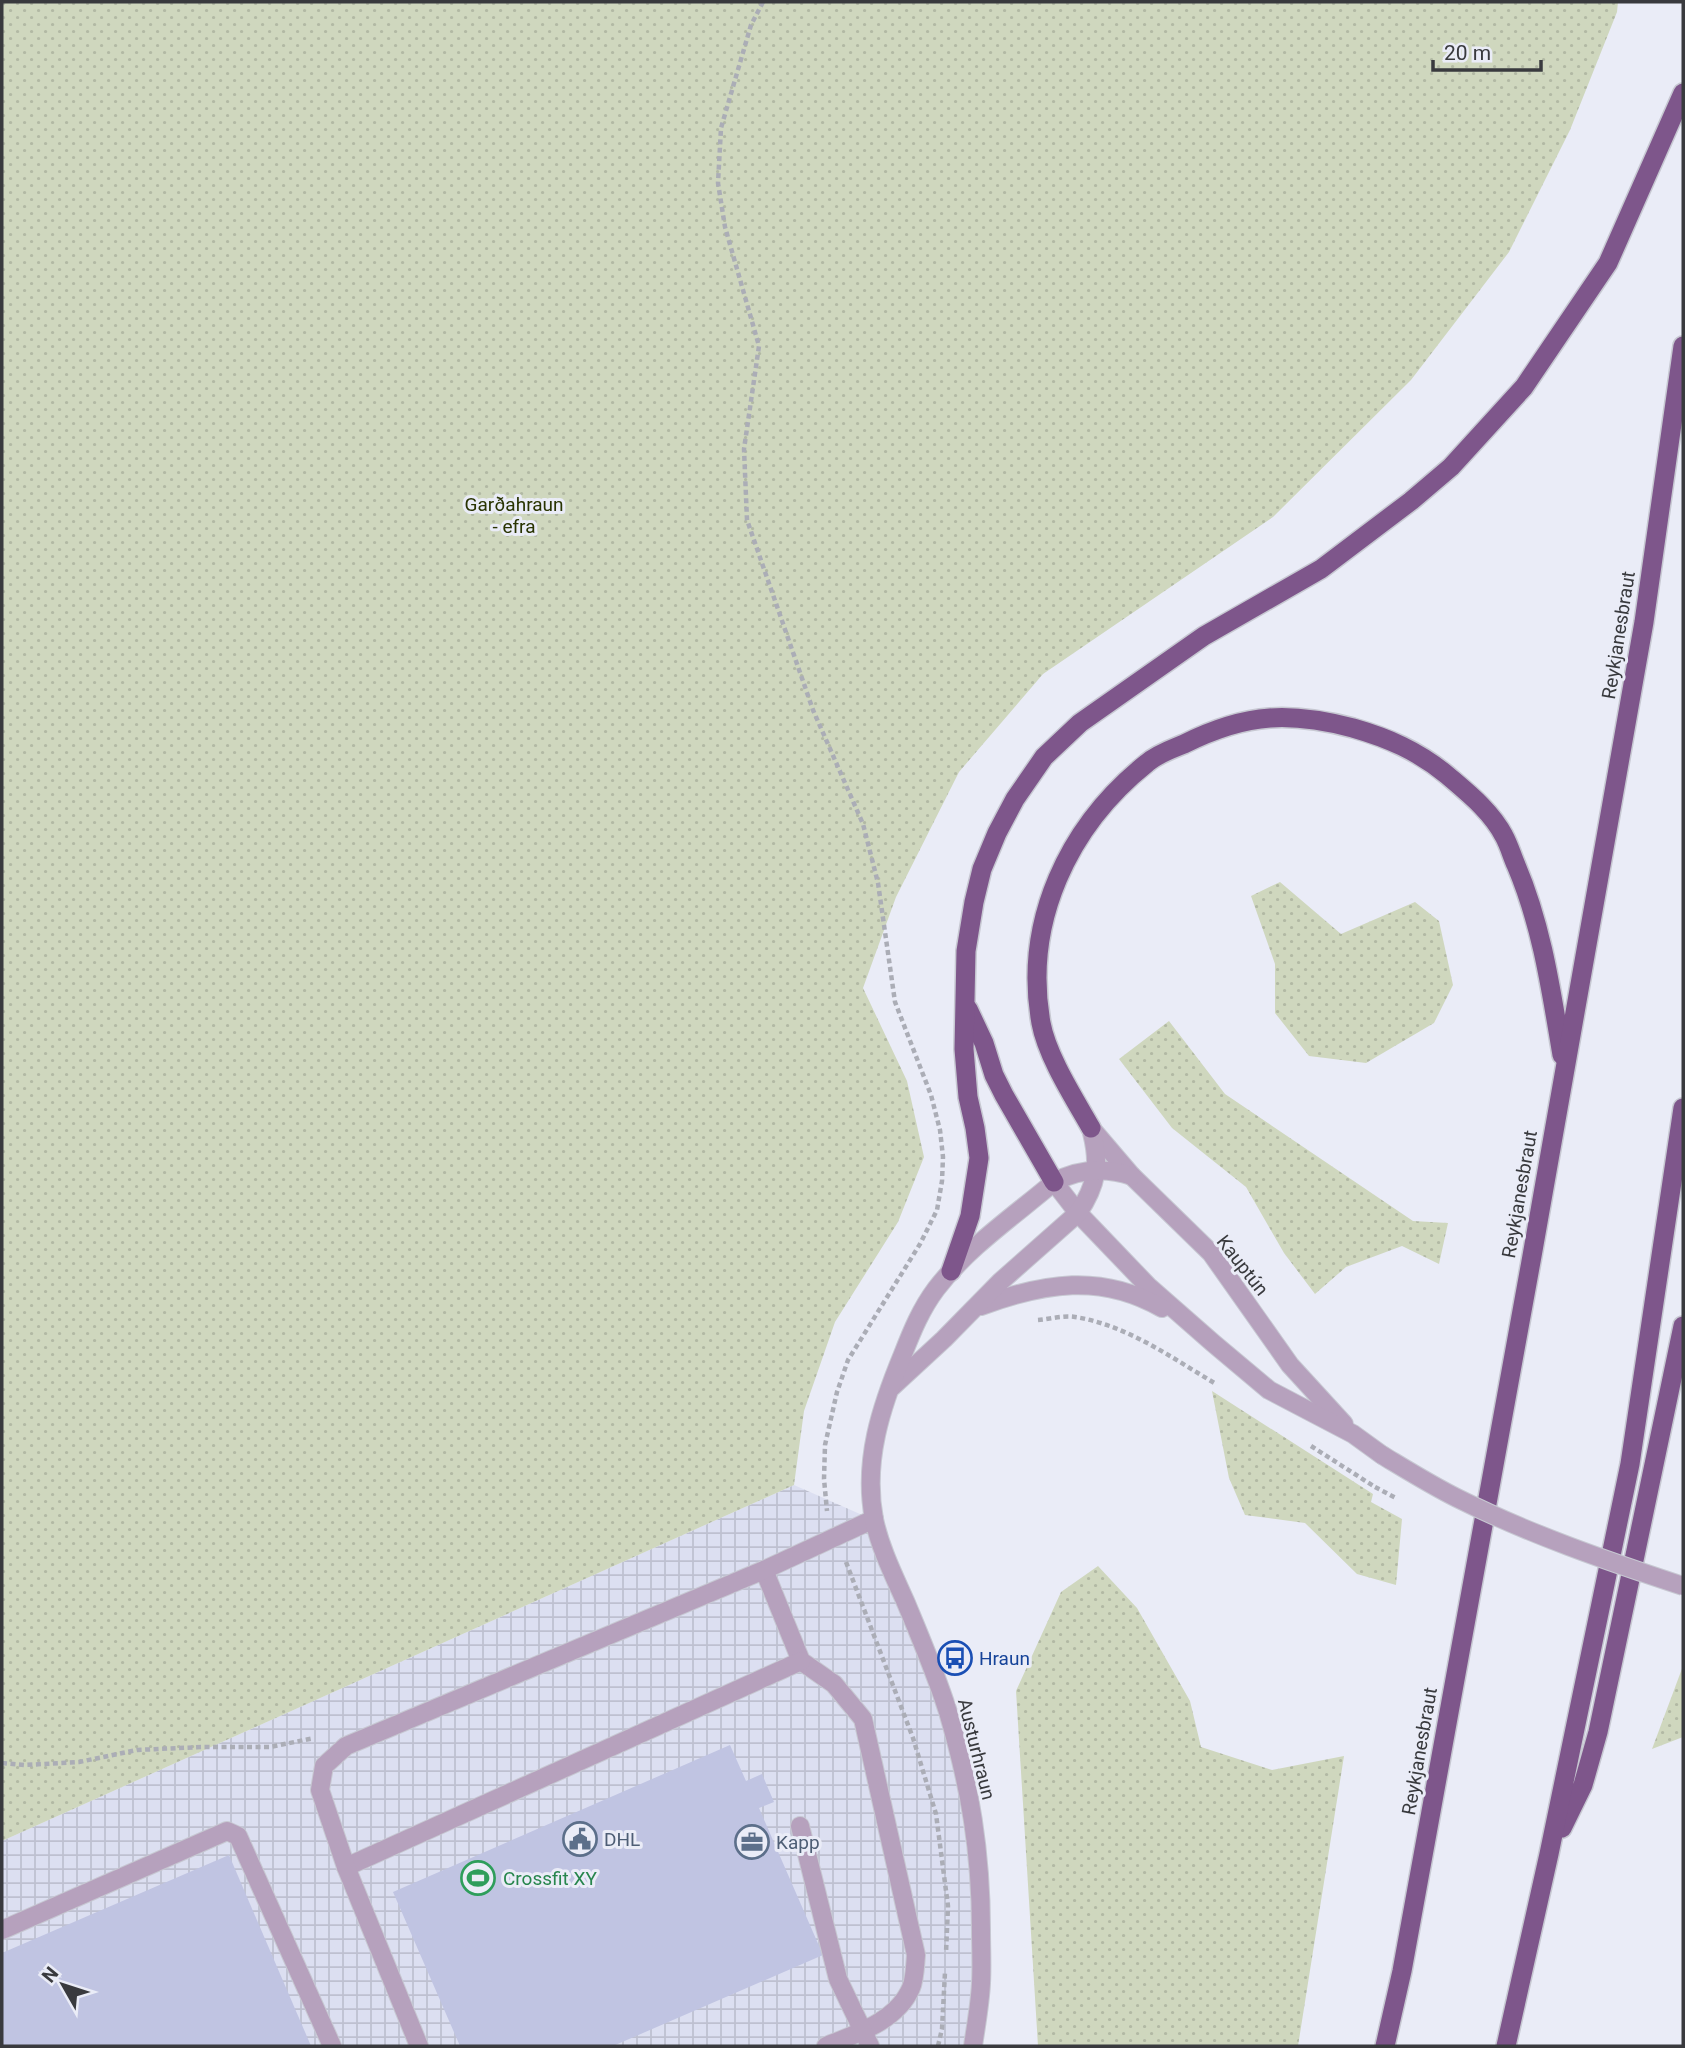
<svg xmlns="http://www.w3.org/2000/svg" width="1685" height="2048" viewBox="0 0 1685 2048" font-family="Roboto,sans-serif">
<defs>
<pattern id="industrial-grid" width="8" height="8" patternUnits="userSpaceOnUse" patternTransform="scale(1.75)"><rect width="8" height="8" fill="#dcdff1"/><path d="M0 4h8M4 0v8" fill="none" stroke="#bec0d0"/></pattern>
<pattern id="grass-dots" width="8" height="8" patternUnits="userSpaceOnUse" patternTransform="scale(1.75)"><rect width="8" height="8" fill="#cfd7be"/><path d="M2 2h.1M6 6h.1" fill="none" stroke="#b2b9a4" stroke-width="1.8" stroke-linecap="round"/></pattern>
</defs>
<rect width="100%" height="100%" fill="#eaecf7"/>
<polygon fill="url(#industrial-grid)" points="794,1485 885,1525 953,1753 982,1954 963,2046 2,2046 2,1841"/>
<g fill="url(#grass-dots)">
<polygon points="2,2 1618,2 1617,12 1570,130 1509,252 1411,380 1273,517 1043,674 959,772 896,897 863,988 907,1081 924,1157 898,1222 835,1322 804,1411 794,1485 2,1841"/>
<polygon points="1280,882 1341,934 1415,902 1439,921 1453,985 1434,1023 1366,1063 1309,1056 1275,1013 1275,964 1251,896"/>
<polygon points="1169,1021 1225,1094 1413,1221 1448,1223 1439,1264 1402,1246 1346,1267 1315,1294 1284,1253 1246,1187 1172,1128 1119,1059"/>
<polygon points="1212,1391 1373,1494 1371,1502 1402,1519 1396,1585 1357,1574 1305,1523 1245,1515 1229,1478"/>
<polygon points="1098,1566 1137,1608 1190,1701 1201,1747 1272,1770 1344,1756 1298,2046 1038,2046 1016,1691 1061,1592"/>
<polygon points="1683,1666 1683,1737 1652,1749"/>
</g>
<g fill="#c0c4e2">
<polygon points="730,1745 746,1781 762,1774 774,1802 759,1808 823,1955 613,2046 460,2046 393,1892"/>
<polygon points="229,1855 311,2046 2,2046 2,1953"/>
</g>
<g fill="none" stroke-linecap="round" stroke-linejoin="round">
<g stroke="#c7c8d2" stroke-width="20">
<g id="service">
<path d="M764 1570 801 1661 834 1684 863 1719 916 1955C915 1965 915 1979 911 1988 897 2021 856 2034 826 2046"/>
<polyline points="800,1826 838,1979 870,2046"/>
<polyline points="346,1867 801,1661"/>
<polyline points="2,1930 227,1831 238,1836 332,2046"/>
<polyline points="419,2046 346,1867 320,1790 324,1766 346,1746 764,1570 874,1519"/>
</g>
</g>
<g stroke="#c7c8d2" stroke-width="20">
<g id="tertiary">
<polyline points="1091,1128 1132,1176 1211,1253 1290,1365 1344,1424"/>
<polyline points="1054,1182 1078,1213 1148,1286 1213,1343 1269,1390 1353,1434 1382,1455"/>
<path d="M981 1306C1044 1283 1101 1273 1162 1308"/>
<path d="M892 1387 944 1339 1000 1282 1078 1213C1097 1185 1100 1165 1092 1133"/>
<path d="M973 2046C976 2025 980 2004 981 1983 982 1966 981 1948 981 1930 981 1851 970 1787 948 1712 936 1674 921 1639 906 1603 894 1576 880 1548 874 1519 863 1461 881 1407 903 1354 912 1331 921 1309 936 1289 968 1247 1014 1216 1054 1182 1079 1169 1105 1167 1132 1176"/>
</g>
</g>
<g stroke="#c7c8d2" stroke-width="22">
<g id="trunk">
<polyline points="968,1009 984,1043 994,1075 1004,1095 1054,1182"/>
<path d="M1091 1128C1074 1098 1047 1056 1041 1023 1023 922 1068 826 1147 763 1157 754 1172 749 1184 744 1210 731 1240 720 1270 718 1298 716 1326 721 1353 728 1388 738 1418 751 1447 775 1468 793 1491 811 1504 836 1509 845 1512 856 1516 865 1542 926 1551 990 1562 1055"/>
<polyline points="951,1271 970,1216 979,1158 975,1128 968,1097 964,1049 966,951 974,902 982,869 997,833 1015,799 1044,757 1080,723 1204,636 1321,569 1411,501 1451,467 1524,387 1608,263 1683,93"/>
<polyline points="1562,1828 1583,1785 1598,1732 1683,1326"/>
<polyline points="1385,2046 1402,1971 1532,1256 1644,622 1683,346"/>
<polyline points="1506,2046 1549,1854 1630,1464 1683,1108"/>
</g>
</g>
<g stroke="#abadb6" stroke-width="4.5" stroke-dasharray="5 3.5" stroke-linecap="butt">
<polyline points="763,2 751,25 721,128 718,183 725,227 759,346 744,449 747,520 813,710 863,824 878,883 895,1002 931,1095 940,1130 943,1157 942,1181 937,1210 920,1244 848,1360 837,1392 825,1445 824,1479 827,1511"/>
<path d="M1038 1320C1050 1319 1064 1315 1075 1317 1127 1325 1172 1358 1216 1384"/>
<polyline points="1311,1446 1375,1487"/>
<polyline points="846,1562 913,1738 936,1814 948,1906 946,1953"/>
<polyline points="2,1763 25,1765 79,1762 137,1750 201,1747 270,1747 314,1738"/>
<polyline points="938,2046 942,2029 945,1972"/>
</g>
<use href="#service" stroke="#b6a1bd" stroke-width="18"/>
<use href="#tertiary" stroke="#b6a1bd" stroke-width="18"/>
<use href="#trunk" stroke="#7e568b" stroke-width="19"/>
<g stroke="#c7c8d2" stroke-width="20" stroke-linecap="butt">
<path id="tertiary-bridge" d="M1382 1455C1407 1470 1431 1485 1457 1498 1529 1534 1607 1561 1683 1586"/>
</g>
<polyline stroke="#abadb6" stroke-width="4.5" stroke-dasharray="5 3.5" stroke-linecap="butt" points="1375,1487 1396,1498"/>
<use href="#tertiary-bridge" stroke="#b6a1bd" stroke-width="18"/>
</g>
<defs>
<g id="bus-ring" transform="scale(1.75)"><circle r="9.5" fill="#eaecf7" stroke="#1a4fb4" stroke-width="1.5"/><path d="M-5-6H5V4H4V6H2V4H-2V6H-4V4H-5ZM-3.5-4V0h7V-4ZM-3.5 1.2v1.5H-2V1.2ZM2 1.2v1.5H3.5V1.2Z" fill="#1a4fb4"/></g>
<g id="civic-ring" transform="scale(1.75)"><circle r="9.5" fill="#eaecf7" stroke="#5c6f8a" stroke-width="1.5"/><path d="M-.6-6.5H3V-4.5H.6V-3L4-1V1h2V6H-6V1h2V-1L-.6-3ZM-1.2 2.5V6h2.4V2.5Z" fill="#5c6f8a"/></g>
<g id="office-ring" transform="scale(1.75)"><circle r="9.5" fill="#eaecf7" stroke="#5c6f8a" stroke-width="1.5"/><path d="M-6-3h4V-5.5h4V-3h4V5H-6ZM-1-4.5V-3h2v-1.5ZM-6 0V1H6V0Z" fill="#5c6f8a"/></g>
<g id="stadium-ring" transform="scale(1.75)"><circle r="9.5" fill="#eaecf7" stroke="#2e9e5b" stroke-width="1.5"/><path d="M0-5a6.5 5 0 1 0 0 10a6.5 5 0 1 0 0-10ZM-3.5-1.8h7v3.6h-7Z" fill="#2e9e5b"/></g>
</defs>
<g fill-rule="evenodd">
<use href="#bus-ring" x="955" y="1658"/>
<use href="#civic-ring" x="580" y="1839"/>
<use href="#office-ring" x="752" y="1842"/>
<use href="#stadium-ring" x="478" y="1878"/>
</g>
<g text-anchor="middle" stroke-width="6" stroke-linejoin="round" paint-order="stroke">
<g font-size="19" fill="#293402" stroke="#eaecf7">
<text x="514" y="511">Garðahraun<tspan x="514" dy="22">- efra</tspan></text>
</g>
<g font-size="19" fill="#393a3e" stroke="#eaecf7">
<text transform="translate(1618 635) rotate(-81)" y="7">Reykjanesbraut</text>
<text transform="translate(1519 1194) rotate(-80)" y="7">Reykjanesbraut</text>
<text transform="translate(1243 1265) rotate(52)" y="7">Kauptún</text>
<text transform="translate(977 1749) rotate(76)" y="7">Austurhraun</text>
<text transform="translate(1419 1751) rotate(-80)" y="7">Reykjanesbraut</text>
</g>
<g font-size="19" fill="#164399" stroke="#eaecf7" text-anchor="start">
<text x="979" y="1665">Hraun</text>
</g>
<g font-size="19" fill="#4e5e75" stroke="#eaecf7" text-anchor="start">
<text x="604" y="1846">DHL</text>
<text x="776" y="1849">Kapp</text>
</g>
<g font-size="19" fill="#27864d" stroke="#eaecf7" text-anchor="start">
<text x="503" y="1885">Crossfit XY</text>
</g>
</g>
<rect width="1685" height="2048" fill="none" stroke="#393a3e" stroke-width="7"/>
<g transform="translate(63 1985) rotate(309)" stroke="#eaecf7" stroke-width="5" paint-order="stroke">
<path d="M0-5L12 26L0 18L-12 26Z" fill="#393a3e"/>
<text y="-10" font-size="19" font-weight="bold" text-anchor="middle" fill="#393a3e">N</text>
</g>
<path d="M1433 60v10h108v-10" fill="none" stroke="#393a3e" stroke-width="3.5"/>
<text x="1444" y="60" font-size="21" fill="#393a3e" stroke="#eaecf7" stroke-width="5" paint-order="stroke">20 m</text>
</svg>
